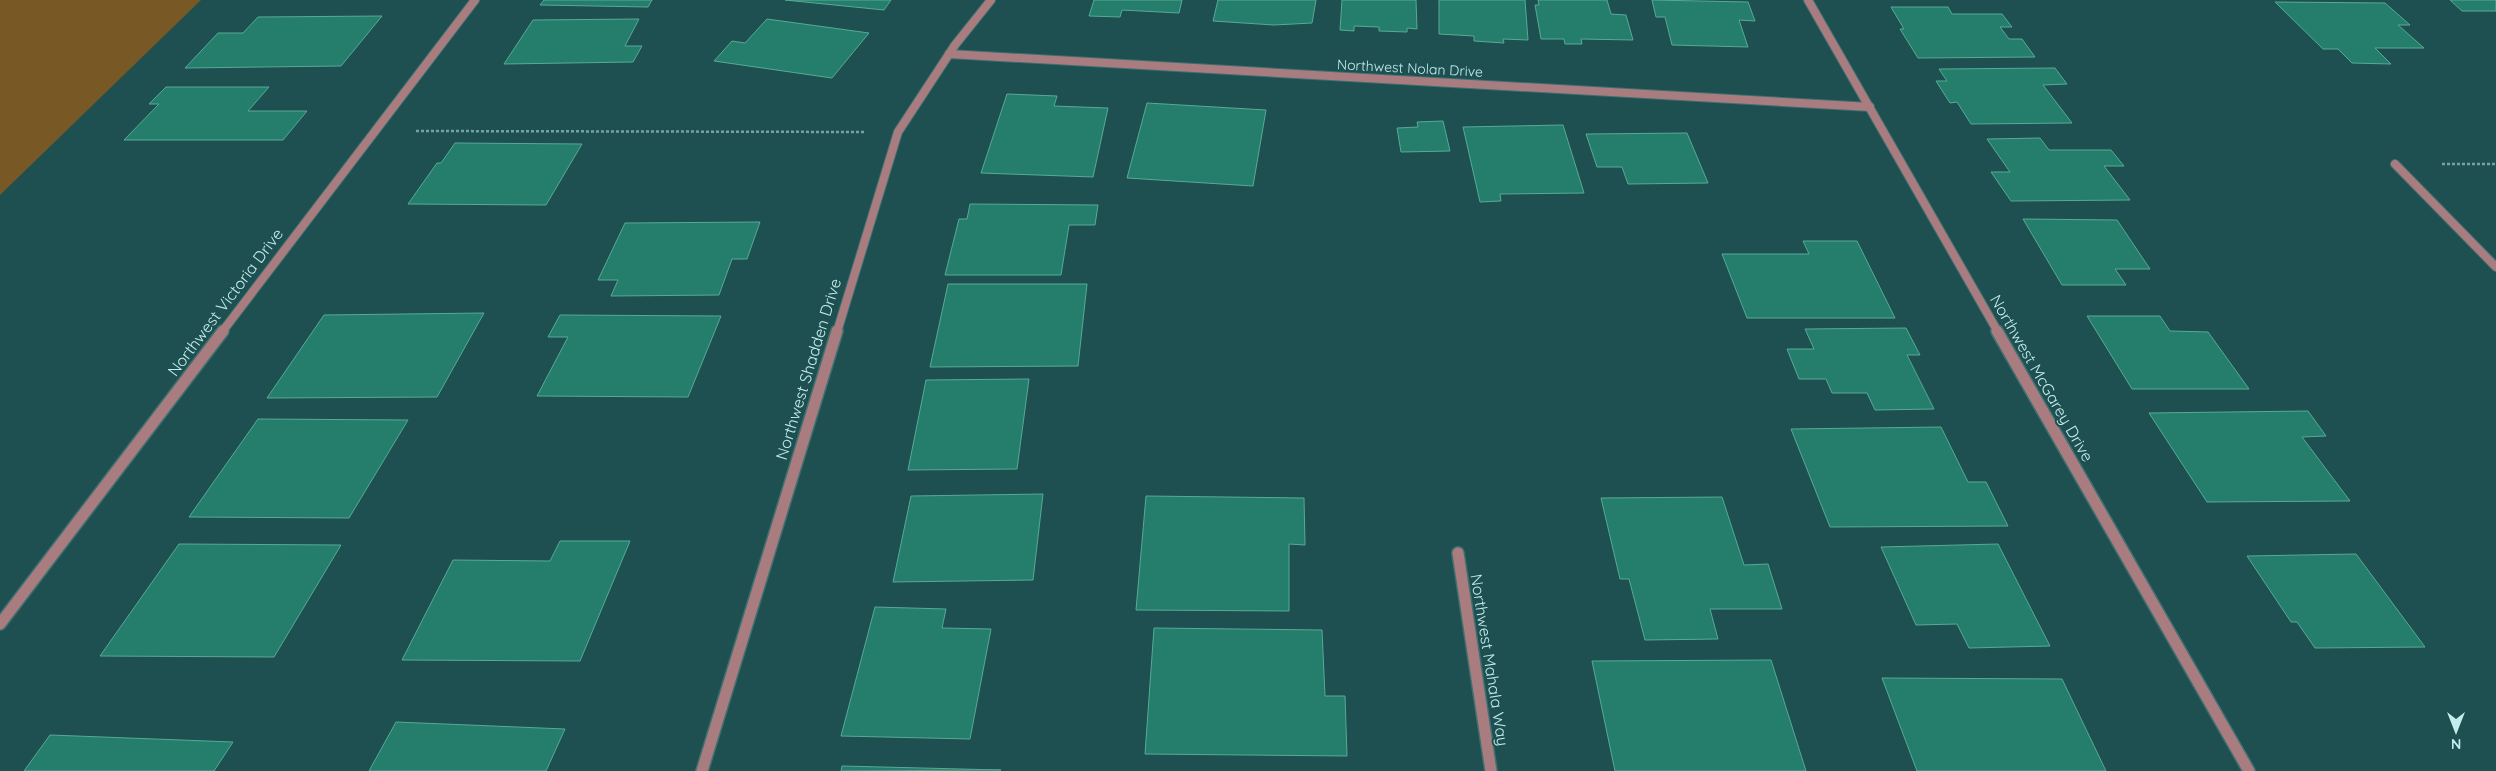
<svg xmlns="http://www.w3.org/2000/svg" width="2496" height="771" viewBox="0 0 2496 771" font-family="Quicksand,sans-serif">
<rect width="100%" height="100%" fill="#1f5051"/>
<polygon fill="#785824" points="0,0 201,0 0,195"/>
<g fill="#257e6b" stroke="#57aa96">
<polygon points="544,0 652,0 648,7 540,5"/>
<polygon points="785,0 891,0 884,10"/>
<polygon points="1094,0 1182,0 1179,13 1122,10 1120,17 1089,16"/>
<polygon points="1218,0 1316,0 1312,23 1274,25 1213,21"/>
<polygon points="1342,0 1416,0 1417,29 1407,28 1407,32 1379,31 1379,27 1354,26 1354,31 1340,30"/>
<polygon points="1439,0 1525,0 1528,40 1503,39 1504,43 1474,41 1474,36 1439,34"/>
<polygon points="1538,0 1607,0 1611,14 1626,15 1633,40 1581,39 1582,44 1565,44 1564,39 1541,39 1535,5 1539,5"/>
<polygon points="1652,0 1748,2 1755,21 1739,20 1748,47 1672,45 1665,17 1656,17"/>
<polygon points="2450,0 2496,0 2496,11 2462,11"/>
<polygon points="2275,2 2385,3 2410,25 2398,25 2424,48 2375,48 2391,64 2352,63 2338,49 2323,49"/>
<polygon points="1891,7 1948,7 1952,14 2002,14 2012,27 2000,27 2009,39 2022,39 2035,57 1918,58 1900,29 1904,29"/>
<polygon points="382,16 341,66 185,68 218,33 243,33 258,17"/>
<polygon points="639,19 625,46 642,46 633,62 504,64 533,20"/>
<polygon points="767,19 869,33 832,78 714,61 732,41 745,43"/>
<polygon points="2055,68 2067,84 2043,85 2072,123 1971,124 1957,102 1950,103 1936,81 1947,81 1939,69"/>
<polygon points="166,87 269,87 248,111 307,111 283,140 124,140 159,104 149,104"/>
<polygon points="1007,94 1057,96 1054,106 1108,108 1093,177 981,173"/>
<polygon points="1147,103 1266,110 1253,186 1127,178"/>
<polygon points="1443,121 1450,151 1401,152 1397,128 1418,127 1417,122"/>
<polygon points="1563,125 1584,193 1500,194 1501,201 1480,202 1463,127"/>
<polygon points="1687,133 1708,183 1628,184 1622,167 1597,167 1586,134"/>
<polygon points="2040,138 2049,150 2111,150 2124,166 2104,166 2130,200 2011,201 1991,172 2010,172 1987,139"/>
<polygon points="455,143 582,144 546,205 408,204 437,163 441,163"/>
<polygon points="970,204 1098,205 1095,225 1069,225 1061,275 945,275 959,219 967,219"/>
<polygon points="2023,219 2117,220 2150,269 2115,269 2126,285 2062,285"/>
<polygon points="760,222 747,259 732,259 719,295 611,296 618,280 598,280 625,223"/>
<polygon points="1803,241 1857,241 1895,318 1747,318 1722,254 1809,254"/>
<polygon points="948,284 1087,284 1078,366 930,367"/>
<polygon points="484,313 437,397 267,398 324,315"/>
<polygon points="560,315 721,316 688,397 537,396 568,337 548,337"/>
<polygon points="2087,316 2160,316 2170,331 2208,332 2249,389 2132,389"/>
<polygon points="1906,328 1920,355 1907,355 1934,409 1875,410 1867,393 1832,393 1826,379 1799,379 1787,349 1814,349 1805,329"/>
<polygon points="1029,379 1017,469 908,470 926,380"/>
<polygon points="2308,411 2326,436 2302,437 2350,501 2207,502 2149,413"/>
<polygon points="258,419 408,420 349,518 189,517"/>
<polygon points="1941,427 1968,482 1986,482 2008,526 1830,527 1791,429"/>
<polygon points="1043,494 1033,580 893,582 911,496"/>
<polygon points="1146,496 1304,498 1305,545 1289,544 1289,611 1136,610"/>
<polygon points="1722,497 1744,565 1768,564 1782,609 1710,609 1718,639 1645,640 1629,579 1620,579 1601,498"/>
<polygon points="560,541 630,541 580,661 402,660 453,560 550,561"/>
<polygon points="179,544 341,545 274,657 100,656"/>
<polygon points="1998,544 2050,646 1969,648 1957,624 1916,625 1881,547"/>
<polygon points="2356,554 2425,647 2315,648 2297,622 2291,622 2247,556"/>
<polygon points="875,607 946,609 942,628 991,629 970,739 841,736"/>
<polygon points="1154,628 1322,630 1325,696 1345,696 1347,756 1145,754"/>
<polygon points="1771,660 1806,771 1615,771 1592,661"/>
<polygon points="1882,678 2062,679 2106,771 1917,771"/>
<polygon points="396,722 565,729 546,771 369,771"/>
<polygon points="50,735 233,742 214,771 24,771"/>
<polygon points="842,766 1001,770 841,771"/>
</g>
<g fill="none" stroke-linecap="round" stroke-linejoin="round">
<g stroke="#406f70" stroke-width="10">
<polyline id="service" points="2395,164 2496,267"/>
</g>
<g stroke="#406f70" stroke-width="10">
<g id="minor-far1">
<polyline points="1808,0 1998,332"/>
<polyline points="949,54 1870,107"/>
<polyline points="222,332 475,0"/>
<polyline points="837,332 898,132 955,45 991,0"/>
</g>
</g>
<g stroke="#406f70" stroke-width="14">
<g id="minor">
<polyline points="1997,331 2249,771"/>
<polyline points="1458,553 1491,771"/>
<polyline points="0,624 223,331"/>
<polyline points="702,771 837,331"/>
</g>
</g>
<g stroke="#74a1a2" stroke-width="2.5" stroke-dasharray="3 2" stroke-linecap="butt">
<polyline points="416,131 865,132"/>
<polyline points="2442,164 2496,164"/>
</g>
<use href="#service" stroke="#a97d7f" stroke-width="8"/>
<use href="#minor-far1" stroke="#a97d7f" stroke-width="8"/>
<use href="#minor" stroke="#a97d7f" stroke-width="11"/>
</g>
<g text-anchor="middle" stroke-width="4" stroke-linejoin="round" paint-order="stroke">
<g font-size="14" fill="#c3eded" stroke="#1f5051">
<text transform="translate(1410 68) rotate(3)" y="5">Northwest Nolan Drive</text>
</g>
<g font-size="16" fill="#c3eded" stroke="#1f5051">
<text transform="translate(225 302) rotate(-53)" y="6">Northwest Victoria Drive</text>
<text transform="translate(808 369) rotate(-73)" y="6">Northwest Shadden Drive</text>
<text transform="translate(2042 378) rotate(60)" y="6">Northwest McGarey Drive</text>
<text transform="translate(1490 660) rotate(81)" y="6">Northwest Mahala Way</text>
</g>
</g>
<g transform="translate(2456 731) rotate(180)" stroke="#1f5051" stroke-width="4" paint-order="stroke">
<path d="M0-4L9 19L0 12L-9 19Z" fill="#c3eded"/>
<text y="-8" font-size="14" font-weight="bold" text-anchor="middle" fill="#c3eded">N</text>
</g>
</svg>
